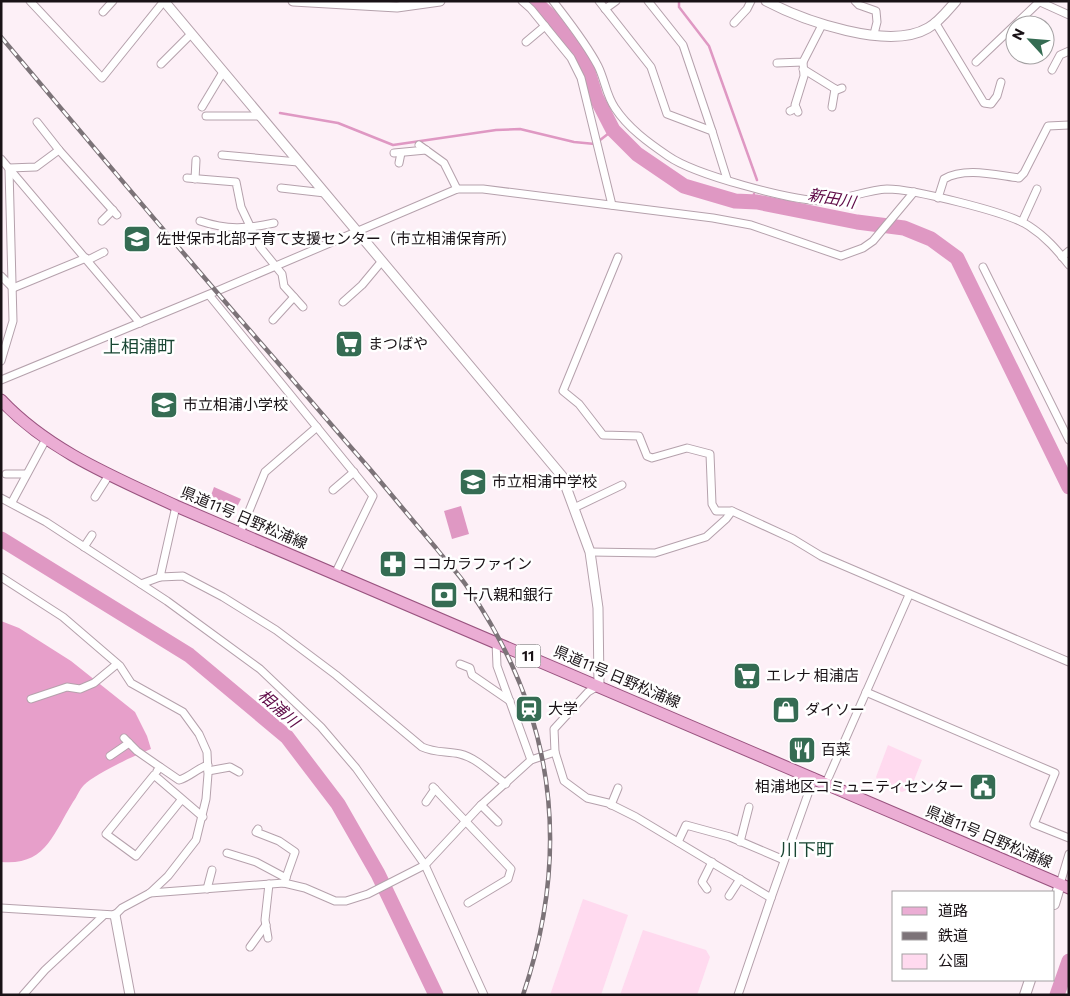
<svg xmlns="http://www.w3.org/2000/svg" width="1070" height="996" viewBox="0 0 1070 996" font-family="Commissioner,'Noto Sans JP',sans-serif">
<rect width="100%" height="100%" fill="#fdf0f7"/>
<g fill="#ffdaef">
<polygon points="888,745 922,760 911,788 902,792 879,783 876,777"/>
<polygon points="583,899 628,915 601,995 550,995"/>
<polygon points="643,930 706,950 710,957 697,995 620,995"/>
</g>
<path fill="#e79fca" d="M1 621 19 628 71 661 135 712 147 736 151 749C135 755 95 774 84 785 79 790 77 797 73 802 53 834 46 866 1 862Z"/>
<g fill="#df98c3">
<polygon points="214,487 241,499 236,509 210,498"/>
<polygon points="461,506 469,534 452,539 444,511"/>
</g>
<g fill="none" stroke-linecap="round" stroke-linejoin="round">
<g stroke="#df98c3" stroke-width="2.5">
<polyline points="679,1 679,7 709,46 757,180"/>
<polyline points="280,113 338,123 393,145 496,130 520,129 574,142 595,144 613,130"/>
<polyline points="752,202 754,194"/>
</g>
<g stroke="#df98c3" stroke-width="15">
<polyline points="534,1 551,17 586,65 596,97 613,130 637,154 684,186 735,201 757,202 857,222 904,228 931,239 957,258 1069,487"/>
<polyline points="1,539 189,655 287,737 338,804 378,874 436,995"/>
<polyline points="1057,995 1069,961"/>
</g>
<g stroke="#b5a1ac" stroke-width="9">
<g id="minor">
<polyline points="30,1 102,78 164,1"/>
<polyline points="522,1 531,9 571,58 581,78 612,205"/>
<path d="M553 1C569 22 586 43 598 66 605 80 606 95 615 108 628 128 649 143 668 156 695 175 790 200 823 201 840 201 867 190 887 189 912 189 1008 212 1029 226 1046 237 1057 250 1069 265"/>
<polyline points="599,1 651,67 667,114 712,131 727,179"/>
<polyline points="648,1 683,45 712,131"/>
<polyline points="855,1 859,5 876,11 877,22 874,34"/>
<polyline points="1038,1 1069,15"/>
<polyline points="605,9 616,1"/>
<polyline points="103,12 113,1"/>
<polyline points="935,22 984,103 991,104 997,96 1001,82"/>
<polyline points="734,23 747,9 751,1"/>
<polyline points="526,42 545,26"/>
<polyline points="976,62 1038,3"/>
<polyline points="777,63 803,62 822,25"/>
<polyline points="161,64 191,34"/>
<polyline points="803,69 837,90 842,88"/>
<polyline points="1052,70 1060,55 1069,51"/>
<polyline points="202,107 223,72"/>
<polyline points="832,107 835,89"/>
<polyline points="790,111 796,108"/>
<polyline points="798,112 795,105 804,76 803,62"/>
<polyline points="206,116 259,116"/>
<polyline points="419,145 444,163 457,189"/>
<polyline points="59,150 117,215"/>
<polyline points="394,153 426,150"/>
<polyline points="222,155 298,162"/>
<polyline points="1,159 140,323"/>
<polyline points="399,163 401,153"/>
<polyline points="9,168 36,167 59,150 37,122"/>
<polyline points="187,178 236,182 241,207 260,247 282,274 284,286 303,307"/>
<polyline points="195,179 196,160"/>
<polyline points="281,188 325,193"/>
<path d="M938 198 944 179C965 167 995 175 1019 178L1024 173 1048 126 1069 125"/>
<polyline points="102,221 113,210"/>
<path d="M200 221C227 230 246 229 274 223"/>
<polyline points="1022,222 1037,189"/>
<polyline points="618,257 563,391 579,404 603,435 639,436 647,456 652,458 687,448 710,454 712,504 716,511 732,511 793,539 821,556 1069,662"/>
<polyline points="1062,257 1069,251"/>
<polyline points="88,260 104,252"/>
<polyline points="983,267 1069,440"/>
<polyline points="1,276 13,288"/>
<polyline points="13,288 86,258"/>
<polyline points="209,295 373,496 335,574"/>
<polyline points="343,302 362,285 382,261"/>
<polyline points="273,320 294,297"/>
<polyline points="1,361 13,321 9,169"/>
<polyline points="1,380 217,291 457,189 483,189 713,218 751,225 841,256 863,248 873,241 914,192"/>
<polyline points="6,474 26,474"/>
<polyline points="333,490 354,472"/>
<polyline points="95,497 109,475"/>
<polyline points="1,498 46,522 167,601 260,669 321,727 356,768 425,865 484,995"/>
<polyline points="12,502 46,439"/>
<path d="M176 506 160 577 183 576 223 597 276 630 336 675 422 747C435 753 446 751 460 754 477 758 492 774 506 784"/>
<polyline points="574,508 622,485"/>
<polyline points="240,533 265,472 317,427"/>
<polyline points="84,547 92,535"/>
<polyline points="590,552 655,553 706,537 726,519 732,511"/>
<polyline points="1,577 63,617 120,666 131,683 183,712 199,734 207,752 208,774 206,799 196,840 168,876 150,893 122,908 115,915 1,908"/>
<polyline points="141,584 160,577"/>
<polyline points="496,642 497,666 531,760"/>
<polyline points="460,664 470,668 472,675 510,701"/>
<polyline points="866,692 1055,773 1034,824 1069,838"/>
<polyline points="31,699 67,687 80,689 94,683 117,664"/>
<polyline points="124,738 137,751 160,767 157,771"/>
<polyline points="555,752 564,781 587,798 608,803 636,817 771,898 814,777"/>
<polyline points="110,756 129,743"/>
<path d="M160 767 179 780C190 777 196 769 208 765"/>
<polyline points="208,771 230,767 239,772"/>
<polyline points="826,783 909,595"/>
<polyline points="433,787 511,869 508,879 468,903"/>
<polyline points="182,799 136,856 106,834 154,775 203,817"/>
<polyline points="426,802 435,789"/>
<polyline points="481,805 498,822"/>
<polyline points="611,805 618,788"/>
<polyline points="258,829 256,832 279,841 295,852 284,883"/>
<polyline points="678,842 686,825 730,837 784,860"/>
<polyline points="740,842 749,807"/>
<polyline points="227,853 256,862 286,878"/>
<polyline points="1060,884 1069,854"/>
<polyline points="207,889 212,870"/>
<polyline points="707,889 702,882 712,862"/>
<polyline points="150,893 284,883 305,888 335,901 346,901 368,894 425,865 481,805 531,760 555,752 554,729 588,692 598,686"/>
<polyline points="729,896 740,879"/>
<polyline points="268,938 265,920 269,884"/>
<polyline points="250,947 266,925"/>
<polyline points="23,995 45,970 104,915"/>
<polyline points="738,995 771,898"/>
</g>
</g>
<g stroke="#b5a1ac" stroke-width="11">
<g id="tertiary">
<polyline points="164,1 562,476 590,552 598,608 599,686"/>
<polyline points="293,1 397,7 440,1"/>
<path d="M766 1C804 21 889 51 928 28 939 22 948 10 956 1"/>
<polyline points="115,915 130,995"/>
</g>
</g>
<g stroke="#b5a1ac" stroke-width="12">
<g id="secondary">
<polyline points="1054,904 1060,884"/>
<polyline points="1025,995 1030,980"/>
</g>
</g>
<g stroke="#99537f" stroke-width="13">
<path id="primary" d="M1 400C49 451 114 477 176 506L1069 888"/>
</g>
<use href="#minor" stroke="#fff" stroke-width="7"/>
<use href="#tertiary" stroke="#fff" stroke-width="9"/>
<use href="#secondary" stroke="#fff" stroke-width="10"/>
<use href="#primary" stroke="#ebadd4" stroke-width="11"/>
<g stroke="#7c7378" stroke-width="4.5">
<path id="rail" d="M1 37C87 139 172 241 259 341 296 383 332 426 369 468 391 494 413 521 436 548 446 561 459 574 468 588 555 714 572 850 523 995"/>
</g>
<use href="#rail" stroke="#fff" stroke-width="2.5" stroke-dasharray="8" stroke-linecap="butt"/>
</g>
<defs>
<g id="school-square" transform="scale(1.4375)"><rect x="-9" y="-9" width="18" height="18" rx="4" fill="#356c53" stroke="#fff"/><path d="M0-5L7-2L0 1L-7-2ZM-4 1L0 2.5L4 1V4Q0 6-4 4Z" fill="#fff"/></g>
<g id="supermarket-square" transform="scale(1.4375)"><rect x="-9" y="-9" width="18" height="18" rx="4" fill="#356c53" stroke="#fff"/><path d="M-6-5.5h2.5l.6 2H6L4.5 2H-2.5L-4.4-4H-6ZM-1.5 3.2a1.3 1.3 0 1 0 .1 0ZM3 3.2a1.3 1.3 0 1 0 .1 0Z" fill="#fff"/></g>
<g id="pharmacy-square" transform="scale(1.4375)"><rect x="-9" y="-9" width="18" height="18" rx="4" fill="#356c53" stroke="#fff"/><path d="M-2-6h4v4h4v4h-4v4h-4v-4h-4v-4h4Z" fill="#fff"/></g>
<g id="bank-square" transform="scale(1.4375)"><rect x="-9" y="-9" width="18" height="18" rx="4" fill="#356c53" stroke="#fff"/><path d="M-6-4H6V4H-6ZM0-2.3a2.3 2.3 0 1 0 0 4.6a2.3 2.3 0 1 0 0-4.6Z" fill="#fff"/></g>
<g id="station-square" transform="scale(1.4375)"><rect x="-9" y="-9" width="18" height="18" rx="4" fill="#356c53" stroke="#fff"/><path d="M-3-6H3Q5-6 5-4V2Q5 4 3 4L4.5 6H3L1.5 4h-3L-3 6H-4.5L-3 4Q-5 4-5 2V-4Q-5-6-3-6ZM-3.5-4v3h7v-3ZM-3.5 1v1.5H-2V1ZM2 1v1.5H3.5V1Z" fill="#fff"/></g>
<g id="shop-square" transform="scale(1.4375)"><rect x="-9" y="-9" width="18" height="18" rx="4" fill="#356c53" stroke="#fff"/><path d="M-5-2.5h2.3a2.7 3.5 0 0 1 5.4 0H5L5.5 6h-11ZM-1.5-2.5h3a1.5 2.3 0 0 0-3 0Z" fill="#fff"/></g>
<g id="restaurant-square" transform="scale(1.4375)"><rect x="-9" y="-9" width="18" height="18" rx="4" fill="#356c53" stroke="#fff"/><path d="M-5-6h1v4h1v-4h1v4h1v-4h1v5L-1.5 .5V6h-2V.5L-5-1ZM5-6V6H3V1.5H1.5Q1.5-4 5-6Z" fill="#fff"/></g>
<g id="civic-square" transform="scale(1.4375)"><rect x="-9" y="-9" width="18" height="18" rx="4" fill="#356c53" stroke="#fff"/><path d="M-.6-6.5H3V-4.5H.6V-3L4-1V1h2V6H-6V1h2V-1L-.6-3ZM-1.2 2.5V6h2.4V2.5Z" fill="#fff"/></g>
</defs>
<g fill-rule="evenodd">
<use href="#school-square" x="137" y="239"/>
<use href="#supermarket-square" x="349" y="344"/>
<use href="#school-square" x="164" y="405"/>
<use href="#school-square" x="473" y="482"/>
<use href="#pharmacy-square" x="393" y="564"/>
<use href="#bank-square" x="444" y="595"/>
<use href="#supermarket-square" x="747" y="676"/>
<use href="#station-square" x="529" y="709"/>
<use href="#shop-square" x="786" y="710"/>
<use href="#restaurant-square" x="802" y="750"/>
<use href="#civic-square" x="983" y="787"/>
</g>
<g text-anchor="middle" stroke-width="5" stroke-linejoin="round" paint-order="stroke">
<rect fill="#fff" stroke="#5e595c" stroke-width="1" x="515.5" y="644.5" width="25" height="23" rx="4"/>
<g font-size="14" font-weight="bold" fill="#191216">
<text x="528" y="661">11</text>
</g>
<g font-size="15" fill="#191216" stroke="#fff" text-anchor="start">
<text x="156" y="244">佐世保市北部子育て支援センター（市立相浦保育所）</text>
<text x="368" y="349">まつばや</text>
<text x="183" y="410">市立相浦小学校</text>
<text x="492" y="487">市立相浦中学校</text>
<text x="412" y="569">ココカラファイン</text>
<text x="463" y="600">十八親和銀行</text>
<text x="766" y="681">エレナ 相浦店</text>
<text x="548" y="714">大学</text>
<text x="805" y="715">ダイソー</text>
<text x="821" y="755">百菜</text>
<text x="964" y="792" text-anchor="end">相浦地区コミュニティセンター</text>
</g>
<g font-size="15" fill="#191216" stroke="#fff">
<text transform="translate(244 518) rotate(23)" y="5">県道11号 日野松浦線</text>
<text transform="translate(617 677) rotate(23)" y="5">県道11号 日野松浦線</text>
<text transform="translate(989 837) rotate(23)" y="5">県道11号 日野松浦線</text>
</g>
<g font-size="16" font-style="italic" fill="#5e0946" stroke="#fff">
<text transform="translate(832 198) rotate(10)" y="6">新田川</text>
<text transform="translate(279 708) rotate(41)" y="6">相浦川</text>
</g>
<g font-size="18" fill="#194633" stroke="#fff">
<text x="139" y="353">上相浦町</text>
<text x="807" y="856">川下町</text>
</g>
</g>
<rect width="1070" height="996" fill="none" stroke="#191216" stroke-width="5"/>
<rect x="892" y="891" width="162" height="90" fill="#ffffff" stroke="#a3a0a2"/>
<rect x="902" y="907" width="25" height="8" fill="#ebadd4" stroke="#a3a0a2"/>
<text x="938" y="916" font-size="15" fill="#191216">道路</text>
<rect x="902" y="932" width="25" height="8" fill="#7c7378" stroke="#a3a0a2"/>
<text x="938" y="941" font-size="15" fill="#191216">鉄道</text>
<rect x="902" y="954" width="25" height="15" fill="#ffdaef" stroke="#a3a0a2"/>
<text x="938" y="966" font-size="15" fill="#191216">公園</text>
<g transform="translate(1030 40) rotate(296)"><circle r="24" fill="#ffffff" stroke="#a3a0a2"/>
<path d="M0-4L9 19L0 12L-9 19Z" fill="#356c53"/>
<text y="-8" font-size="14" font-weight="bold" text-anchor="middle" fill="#191216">N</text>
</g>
</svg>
